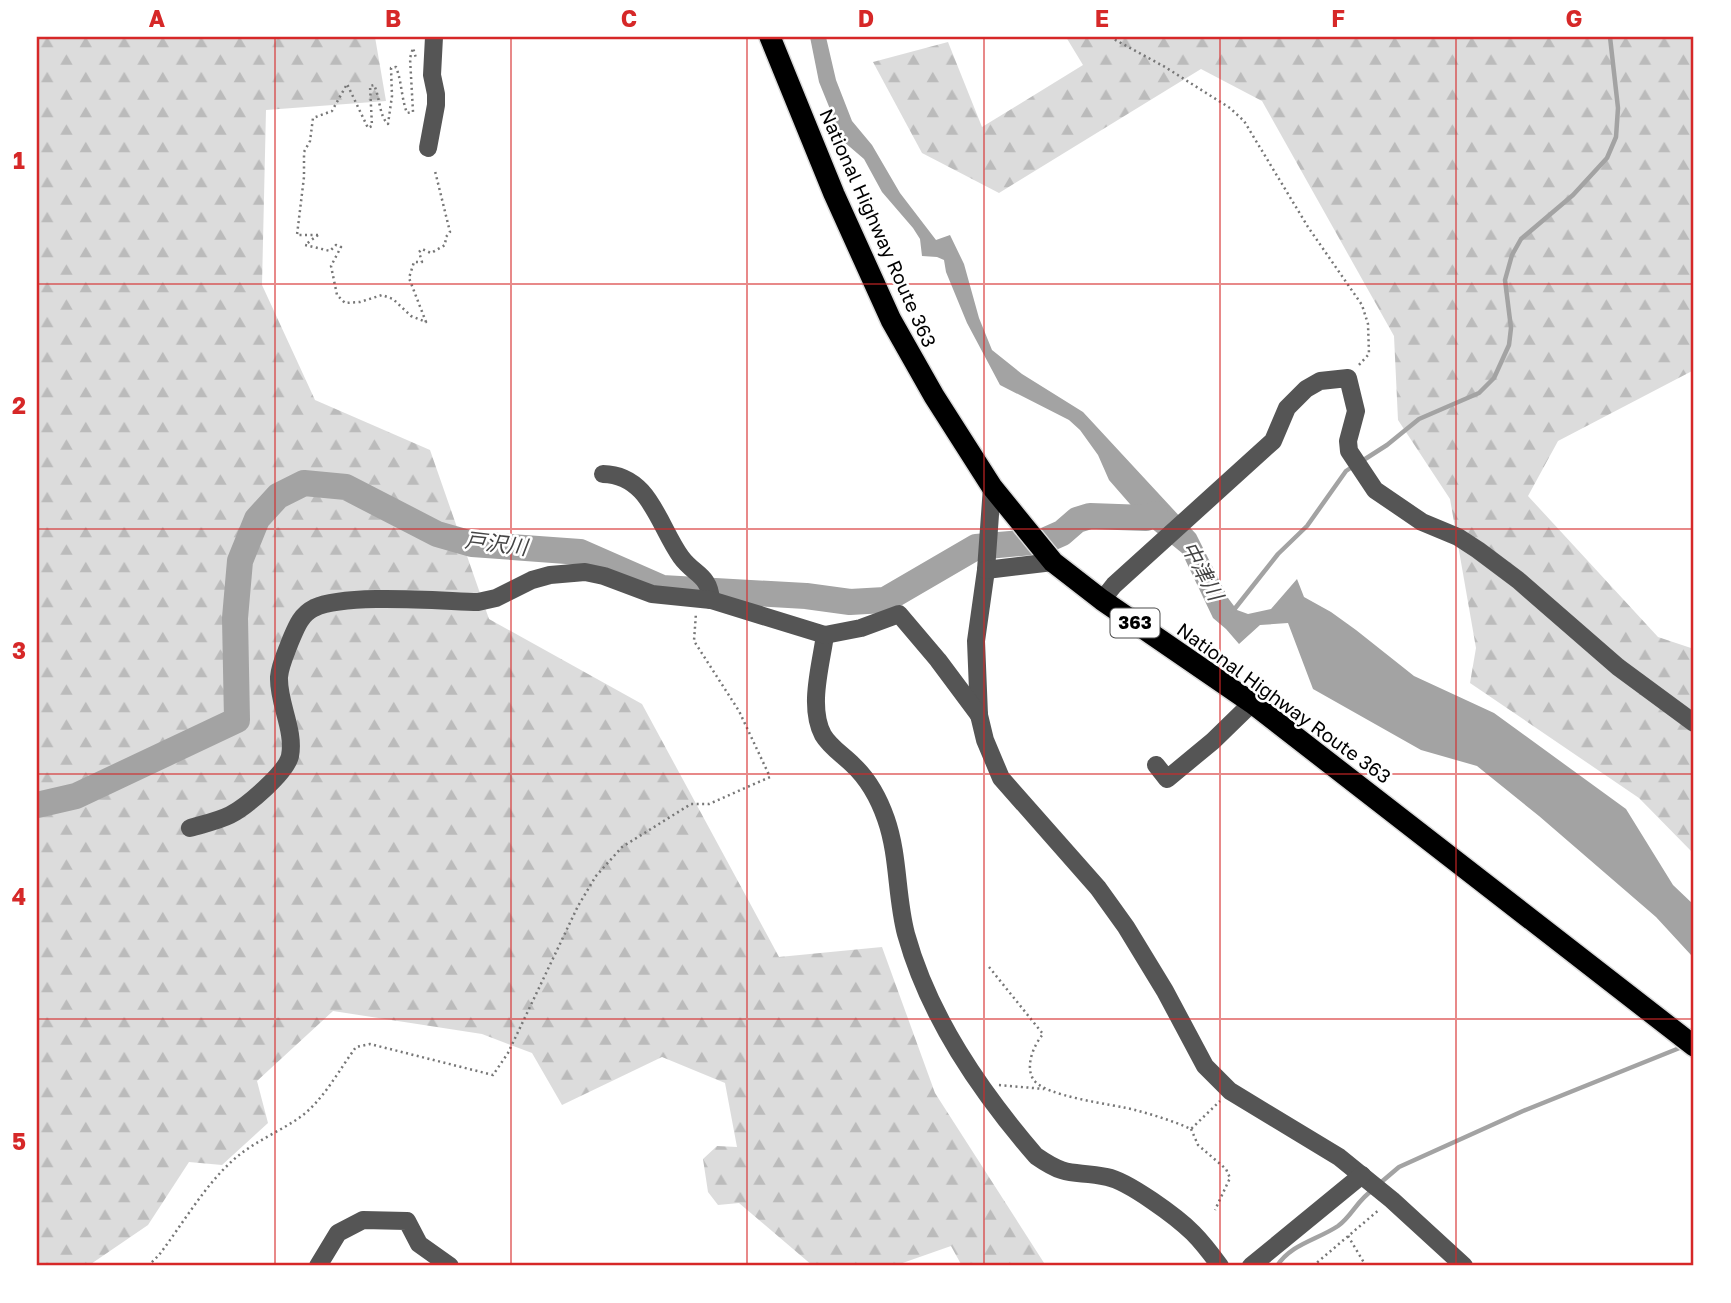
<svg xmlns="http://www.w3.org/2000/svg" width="1731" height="1303" viewBox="0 0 1731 1303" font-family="'Golos Text','Noto Sans JP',sans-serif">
<defs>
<pattern id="forest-firs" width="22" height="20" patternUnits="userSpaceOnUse" patternTransform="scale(1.75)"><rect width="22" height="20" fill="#dcdcdc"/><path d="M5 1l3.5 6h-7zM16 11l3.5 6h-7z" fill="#bbb"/></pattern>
</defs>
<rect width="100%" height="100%" fill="#fff"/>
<g fill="url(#forest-firs)">
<polygon points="37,37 375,37 386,101 266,110 262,285 315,400 430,450 489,619 642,704 779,957 882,947 935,1093 1046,1266 962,1266 951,1246 894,1266 813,1266 739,1203 718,1205 708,1192 703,1159 717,1146 737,1147 725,1083 662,1057 562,1105 532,1053 482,1034 333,1011 257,1081 268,1123 222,1165 189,1162 148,1225 88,1266 37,1266"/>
<polygon points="1066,37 1694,37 1694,370 1558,441 1528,496 1658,637 1694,649 1694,854 1639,798 1470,683 1476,648 1450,499 1398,420 1394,336 1262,101 1201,69 999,193 922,153 873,62 948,42 982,127 1083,65"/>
</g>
<polygon fill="#a3a3a3" points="810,37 826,37 836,80 852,121 872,145 900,193 936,240 950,235 964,264 979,318 992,350 1022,374 1083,412 1196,534 1228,598 1237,610 1248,614 1271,609 1297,579 1304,597 1331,612 1356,630 1414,676 1494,713 1626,809 1673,885 1694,905 1694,963 1691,955 1656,917 1539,816 1477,766 1421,750 1313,689 1288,623 1260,625 1239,644 1226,629 1213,618 1182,553 1150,527 1109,480 1098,455 1080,430 1069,420 1000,385 967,323 946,272 944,260 937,257 922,256 920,239 913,228 882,192 864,159 843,141 819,82"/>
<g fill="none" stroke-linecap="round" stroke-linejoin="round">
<g stroke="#a3a3a3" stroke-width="4.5">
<polyline points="1362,461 1387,445 1419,419 1479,393 1494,378 1509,345 1511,328 1505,280 1512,255 1521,239 1573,195 1607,158 1616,137 1618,108 1610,37"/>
<polyline points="1233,611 1278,554 1307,526 1346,471 1355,465"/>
<polyline points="1379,1184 1399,1167 1523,1111 1682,1047"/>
<path d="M1277 1266C1291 1244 1317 1240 1338 1226 1352 1216 1358 1199 1373 1190"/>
</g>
<polyline stroke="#a3a3a3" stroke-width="26" points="37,805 76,796 237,720 235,618 240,561 257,519 278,496 304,483 346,487 437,534 472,544 580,552 662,588 806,596 850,602 885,600 976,547 1044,541 1062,533 1077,520 1090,516 1146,518 1155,514"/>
<g stroke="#dbdbdb" stroke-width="24">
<polyline id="highway" points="770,37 834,194 891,320 934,396 992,487 1053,562 1102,600 1252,703 1694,1046"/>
</g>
<g stroke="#777" stroke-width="2.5" stroke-dasharray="2 3.5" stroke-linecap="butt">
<polyline points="1110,37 1165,67 1230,108 1244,121 1308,227 1362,305 1368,324 1369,354 1357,367"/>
<path d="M318 235H297L304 177V152L310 141 313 118 332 111 347 84 368 128 372 126 370 86 374 85C380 97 379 116 388 124L392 96 391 68 396 67C402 82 401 97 407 113L413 112 410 58 413 48 416 58"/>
<polyline points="318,235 305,245 330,251 336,245 341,247 331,266 337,295 345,303 360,302 382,295 393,299 411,316 426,322 409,278 414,262 422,262 419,252 422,249 431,253 445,245 446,237 450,232 435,171"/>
<path d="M989 967 1043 1034C1034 1045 1025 1065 1033 1079 1044 1097 1113 1104 1135 1110 1154 1115 1173 1121 1191 1129L1220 1101"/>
<polyline points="999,1085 1044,1089"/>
<polyline points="1191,1129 1198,1145 1226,1169 1230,1178 1215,1210"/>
<polyline points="1348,1236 1366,1266"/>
<path d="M148 1266 159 1255C182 1225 203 1188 231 1162 251 1143 277 1133 299 1118 323 1101 339 1070 356 1047L370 1044 493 1075 508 1053 578 906 596 876 622 847 691 804H709L770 777 739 711 694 641 696 613"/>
<polyline points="1313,1266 1380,1209"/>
</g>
<g stroke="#555" stroke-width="18">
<polyline points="428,148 436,105 436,94 432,75 434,37"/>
<path d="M603 474C650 475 658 525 681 557 694 575 709 574 711 600"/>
<polyline points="992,487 986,570 976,641 979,715 985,740 1001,778 1098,888 1126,927 1165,991 1205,1066 1230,1091 1339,1157 1392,1200 1464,1266"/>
<polyline points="986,570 1053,562"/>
<polyline points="1102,600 1114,585 1273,441 1287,408 1306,389 1320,381 1348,378 1356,411 1348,441 1349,451 1375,490 1422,522 1458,537 1478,550 1518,580 1618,667 1694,723"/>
<path d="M825 635C821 665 808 707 823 735 830 747 843 755 853 765 868 779 879 799 886 819 899 856 896 896 906 934 929 1017 980 1091 1036 1156 1069 1179 1073 1170 1107 1177 1128 1181 1177 1217 1193 1233 1203 1243 1212 1255 1220 1266"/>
<polyline points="1156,765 1167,779 1213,741 1252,703"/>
<path d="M190 828C203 824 218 821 230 815 246 807 286 773 290 756 295 730 278 703 279 677 280 665 286 653 290 642 296 628 300 615 314 608 346 593 439 601 478 602L496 598 532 580 550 575 585 572 604 576 652 594 711 600 825 635 861 628 899 614 938 660 979 715"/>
<polyline points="318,1266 338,1233 363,1220 407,1221 419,1244 450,1266"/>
<polyline points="1251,1266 1362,1175"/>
</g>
<use href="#highway" stroke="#000" stroke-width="21"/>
</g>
<path fill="none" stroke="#d62828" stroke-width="2" stroke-opacity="0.55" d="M275 37V1266M511 37V1266M747 37V1266M984 37V1266M1220 37V1266M1456 37V1266M37 284H1694M37 529H1694M37 774H1694M37 1019H1694"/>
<g text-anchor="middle" stroke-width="5" stroke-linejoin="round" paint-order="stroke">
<rect fill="#fff" stroke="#4c4c4c" stroke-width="2" x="1110.5" y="608.5" width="49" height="29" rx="5"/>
<g font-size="18" font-weight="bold" fill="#000">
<text x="1135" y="629">363</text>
</g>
<g font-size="19" fill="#000" stroke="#fff">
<text transform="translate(878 228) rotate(66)" y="7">National Highway Route 363</text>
<text transform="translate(1284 703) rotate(36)" y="7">National Highway Route 363</text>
</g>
<g font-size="21" font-style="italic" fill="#444" stroke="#fff">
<text transform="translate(496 544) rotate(7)" y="7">戸沢川</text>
<text transform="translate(1202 571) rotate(62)" y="7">中津川</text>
</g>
</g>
<rect width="1731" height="1303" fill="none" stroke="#ffffff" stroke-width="77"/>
<rect x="38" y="38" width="1654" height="1226" fill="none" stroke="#d62828" stroke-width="2.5"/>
<g font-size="23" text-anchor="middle" font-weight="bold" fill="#d62828">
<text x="157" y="27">A</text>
<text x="393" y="27">B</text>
<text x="629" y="27">C</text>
<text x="866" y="27">D</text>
<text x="1102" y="27">E</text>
<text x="1338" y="27">F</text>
<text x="1574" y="27">G</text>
<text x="19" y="169">1</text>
<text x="19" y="414">2</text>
<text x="19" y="659">3</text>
<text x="19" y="905">4</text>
<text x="19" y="1150">5</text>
</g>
</svg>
